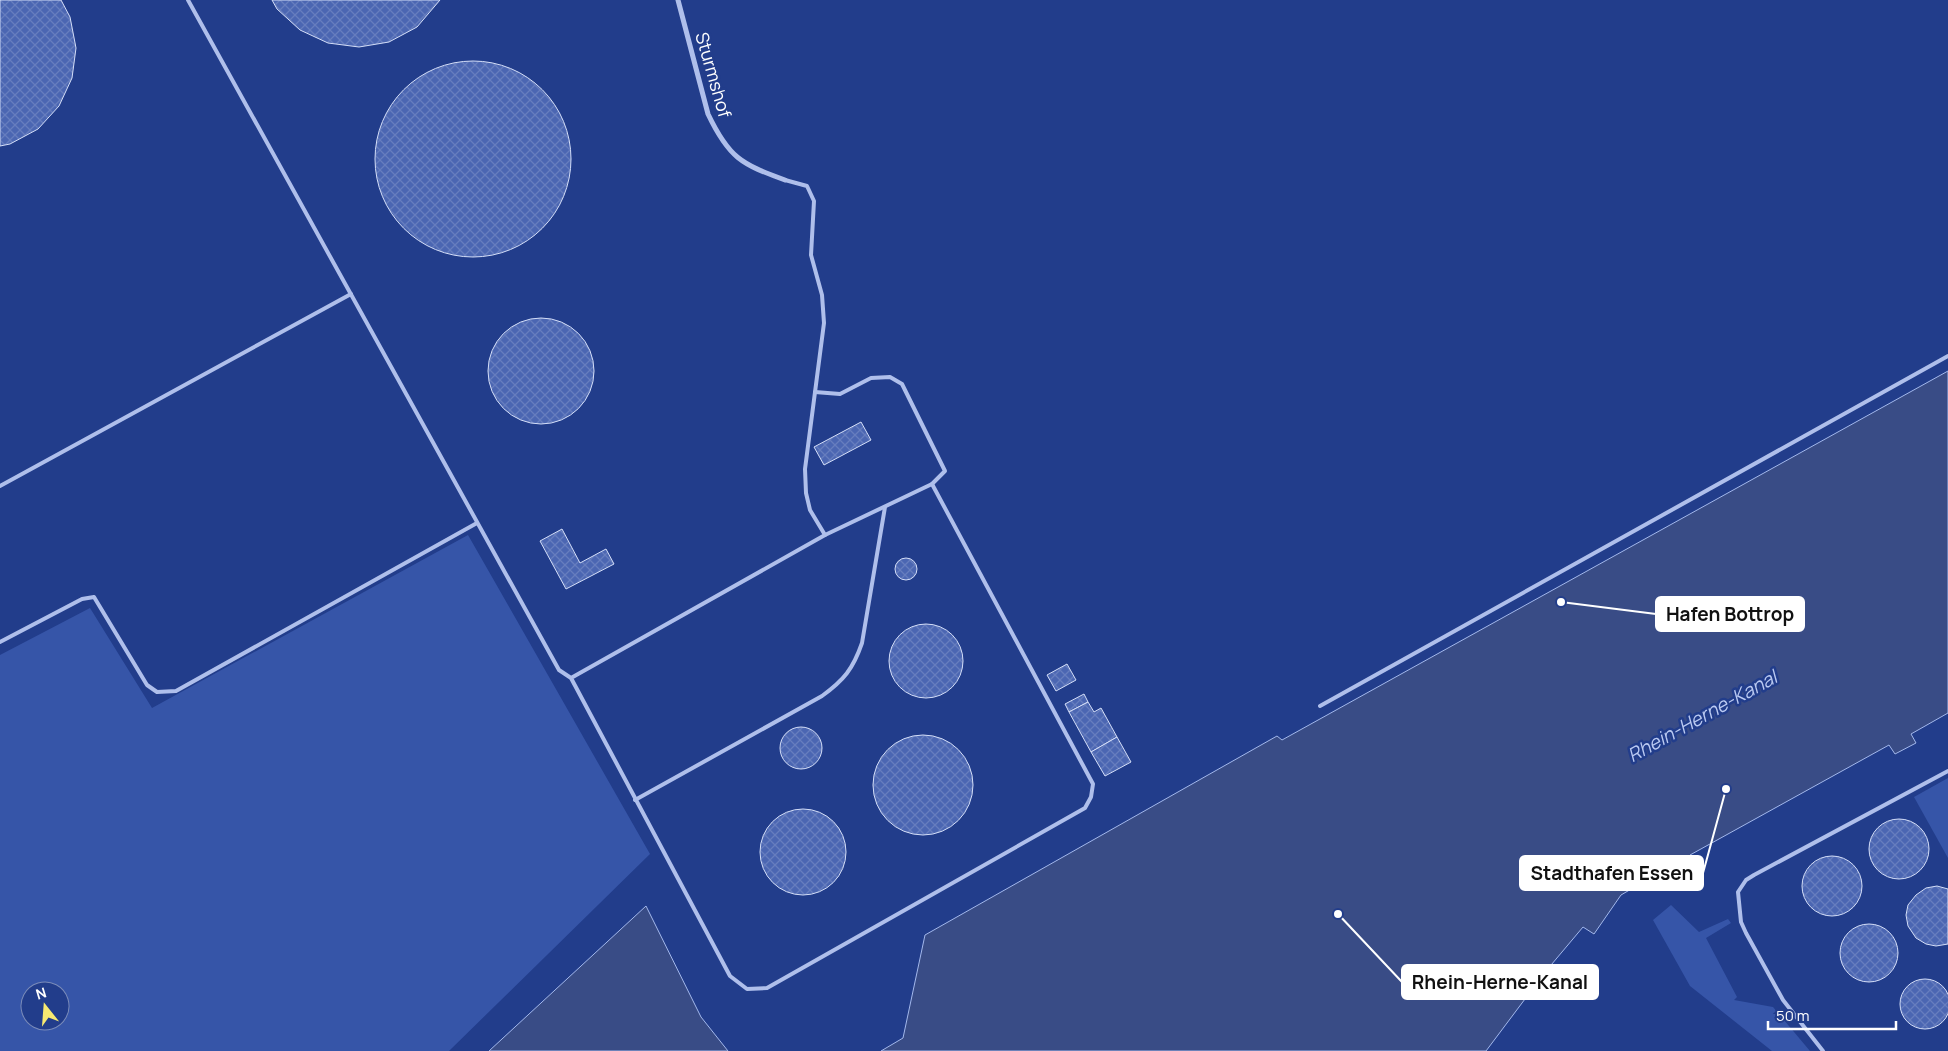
<svg xmlns="http://www.w3.org/2000/svg" width="1948" height="1051" viewBox="0 0 1948 1051" font-family="Manrope,sans-serif">
<defs>
<pattern id="building-cross-hatch" width="8" height="8" patternUnits="userSpaceOnUse" patternTransform="scale(1.25)"><rect width="8" height="8" fill="#4b66b2"/><path d="M0 0l8 8M0 8l8-8" fill="none" stroke="#667dbe"/></pattern>
</defs>
<rect width="100%" height="100%" fill="#223d8b"/>
<g fill="#3655a8" fill-rule="evenodd">
<path d="M468 535 650 854 449 1051H0V655L90 608 152 708ZM30 991H60V1021H30Z"/>
<polygon points="1948,778 1948,858 1914,797"/>
<polygon points="1671,905 1699,932 1728,919 1731,923 1706,938 1737,997 1734,1000 1773,1007 1810,1051 1772,1051 1690,986 1653,920"/>
</g>
<g fill="#394c86" stroke="#a3b8ec">
<polygon points="1948,371 1948,713 1911,734 1916,743 1895,754 1889,745 1690,855 1696,867 1671,881 1666,870 1662,871 1621,895 1594,934 1583,927 1546,971 1486,1051 881,1051 903,1038 925,935 1277,736 1282,740"/>
<polygon points="646,906 701,1017 728,1051 489,1051"/>
</g>
<g fill="url(#building-cross-hatch)" stroke="#d4def8">
<polygon points="0,0 61,0 70,17 76,48 72,78 59,106 38,129 10,144 0,146"/>
<polygon points="272,0 440,0 417,27 389,42 359,47 328,43 300,30 277,9"/>
<circle cx="473" cy="159" r="98"/>
<circle cx="541" cy="371" r="53"/>
<polygon points="861,422 871,440 824,465 814,447"/>
<polygon points="562,529 580,563 606,549 614,564 566,589 540,541"/>
<circle cx="906" cy="569" r="11"/>
<circle cx="926" cy="661" r="37"/>
<polygon points="1067,664 1076,680 1056,691 1047,675"/>
<polygon points="1084,694 1088,702 1069,712 1065,704"/>
<polygon points="1088,702 1094,712 1101,708 1117,737 1091,752 1069,712"/>
<circle cx="801" cy="748" r="21"/>
<circle cx="923" cy="785" r="50"/>
<polygon points="1117,737 1131,762 1105,776 1091,752"/>
<circle cx="803" cy="852" r="43"/>
<circle cx="1899" cy="849" r="30"/>
<circle cx="1832" cy="886" r="30"/>
<polygon points="1937,886 1948,889 1948,944 1936,946 1926,944 1916,938 1908,926 1906,915 1908,905 1916,895 1926,888"/>
<circle cx="1869" cy="953" r="29"/>
<circle cx="1925" cy="1004" r="25"/>
</g>
<g fill="none" stroke-linecap="round" stroke-linejoin="round">
<g stroke="#afbfeb" stroke-width="4">
<polyline points="188,0 559,670 571,678 730,976 747,989 767,988 1085,808 1091,797 1093,784 932,484 825,535 571,678"/>
<polyline points="785,180 807,186 814,201 811,255 822,295 824,323 805,469 806,493 810,510 825,535"/>
<polyline points="815,392 840,394 871,378 890,377 902,384 945,471 932,484"/>
<polyline points="0,486 351,294"/>
<polyline points="0,642 82,599 94,597 147,685 157,692 176,691 477,523"/>
<polyline points="1320,706 1948,356"/>
<path d="M635 800 822 696C844 680 853 669 862 643L885 507"/>
<polyline points="1823,1051 1783,1000 1746,933 1741,922 1738,892 1746,880 1754,875 1948,771"/>
</g>
<path stroke="#afbfeb" stroke-width="5" d="M678 0 708 114C729 158 741 164 785 180"/>
</g>
<g text-anchor="middle" stroke-width="5" stroke-linejoin="round" paint-order="stroke">
<g font-size="18" fill="#fff" stroke="#223d8b">
<text transform="translate(713 75) rotate(74)" y="6">Sturmshof</text>
</g>
<g font-size="19" font-style="italic" fill="#bbcaf2" stroke="#223d8b">
<text transform="translate(1702 716) rotate(-29)" y="7">Rhein-Herne-Kanal</text>
</g>
</g>
<path fill="none" stroke="#fff" stroke-width="2" d="M1561 602L1656 614M1726 789L1703 873M1338 914L1402 982"/>
<g fill="#fff" stroke="#223d8b" stroke-width="2">
<circle cx="1561" cy="602" r="5"/>
<circle cx="1726" cy="789" r="5"/>
<circle cx="1338" cy="914" r="5"/>
</g>
<g fill="#fff" stroke="#fff" stroke-width="2">
<rect x="1656" y="597" width="148" height="34" rx="5"/>
<rect x="1520" y="856" width="183" height="34" rx="5"/>
<rect x="1402" y="965" width="196" height="34" rx="5"/>
</g>
<g font-size="19" text-anchor="middle" font-weight="bold" fill="#111">
<text x="1730" y="621">Hafen Bottrop</text>
<text x="1612" y="880">Stadthafen Essen</text>
<text x="1500" y="989">Rhein-Herne-Kanal</text>
</g>
<g transform="translate(45 1006) rotate(343)"><circle r="24" fill="#223d8b" stroke="#7a8bb9"/>
<path d="M0-4L9 19L0 12L-9 19Z" fill="#f7e971"/>
<text y="-8" font-size="14" font-weight="bold" text-anchor="middle" fill="#ffffff">N</text>
</g>
<path d="M1768 1021v8h128v-8" fill="none" stroke="#ffffff" stroke-width="2.5"/>
<text x="1776" y="1021" font-size="15" fill="#ffffff" stroke="#223d8b" stroke-width="4" paint-order="stroke">50 m</text>
</svg>
